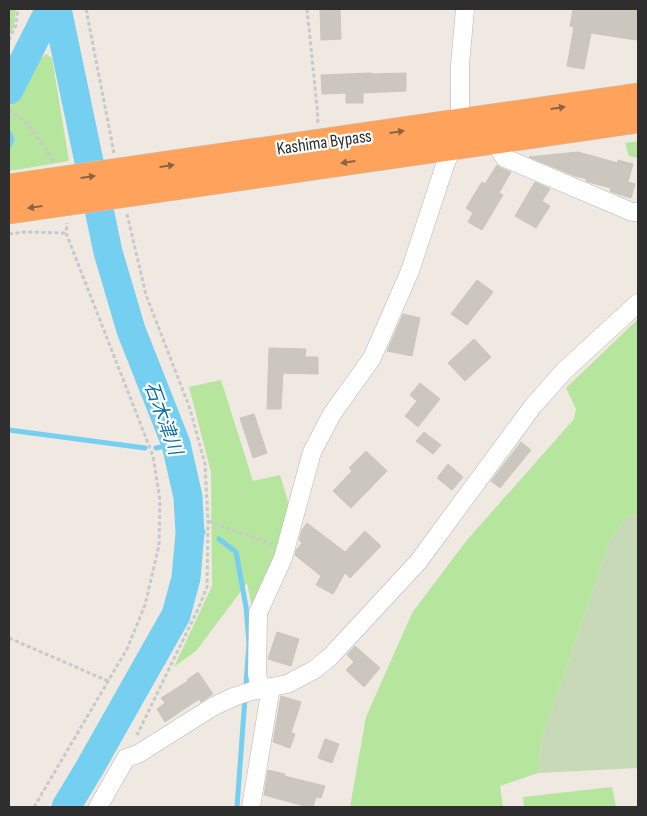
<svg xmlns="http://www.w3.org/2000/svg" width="647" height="816" viewBox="0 0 647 816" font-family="'Sofia Sans Condensed','Noto Sans JP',sans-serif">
<rect width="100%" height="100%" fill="#efe9e1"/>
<g fill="#b6e59e">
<polygon points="9,9 16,9 14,27 9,36"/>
<polygon points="46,54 52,58 69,161 9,171 9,108 39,60"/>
<polygon points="638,141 638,158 629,156 625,143"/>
<polygon points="637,320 638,320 638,515 628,516 610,540 541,741 538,773 500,786 503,807 350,807 366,717 412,613 467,540 574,419 576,409 566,388"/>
<polygon points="221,380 253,481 280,475 291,511 254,617 247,583 196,651 174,667 212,586 211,472 189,387"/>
<polygon points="612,787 616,807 524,807 523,797"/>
</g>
<polygon fill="#c8d9b8" points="638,515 638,768 538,773 541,741 610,540 628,516"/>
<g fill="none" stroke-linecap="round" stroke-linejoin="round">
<g stroke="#75cff0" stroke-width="5">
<polyline points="9,133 12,139 9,146"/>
<polyline points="9,430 145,448"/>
<polyline points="156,448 176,444"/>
<polyline points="190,533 203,532"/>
<polyline points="219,539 236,552 246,607 249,643 237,807"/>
</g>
<g stroke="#75cff0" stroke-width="29">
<polyline points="57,9 108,252 131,330 176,444 188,497 190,533 186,578 176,615 89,769 66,807"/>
<polyline points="9,90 50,9"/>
</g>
</g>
<g fill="#cbc7bf" stroke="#cbc5ba">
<polygon points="320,9 340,9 341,39 321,40"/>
<polygon points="573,9 638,9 638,25 636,40 591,33 584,69 567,66 574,27 570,26"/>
<polygon points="372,73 372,74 406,73 406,91 363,93 363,103 346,103 346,93 322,94 321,75"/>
<polygon points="578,152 618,163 618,160 633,164 628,182 635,184 631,198 618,194 610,191 611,188 592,183 586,181 587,179 575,176 529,157"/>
<polygon points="497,165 501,168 511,172 499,193 503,195 482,230 468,222 473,213 466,208 482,182 485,184"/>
<polygon points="535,182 550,189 542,201 550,206 536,228 515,216"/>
<polygon points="477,280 493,292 467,325 451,314"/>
<polygon points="403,314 420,318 412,356 387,351"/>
<polygon points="474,339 491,357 465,381 448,363"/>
<polygon points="269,348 306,349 305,357 318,357 318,374 283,373 281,409 267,409"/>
<polygon points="420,383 440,399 418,427 405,416 417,401 410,395"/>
<polygon points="254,414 267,453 253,458 240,418"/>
<polygon points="424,432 441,445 433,454 416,441"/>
<polygon points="521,442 531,450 500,488 491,481"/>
<polygon points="366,451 387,471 351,508 333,491 352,471 349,468"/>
<polygon points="448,464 463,477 452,490 437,478"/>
<polygon points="307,523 345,552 365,531 381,546 350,578 345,573 333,594 316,585 321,576 295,555 296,550 302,543 299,540 302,530"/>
<polygon points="277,632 299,639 291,666 268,659"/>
<polygon points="355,646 380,668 364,687 346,670 354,662 347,655"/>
<polygon points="198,672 213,694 201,702 199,699 165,722 157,709 165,703 161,698 188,681 187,680"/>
<polygon points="281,696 301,702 291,733 295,734 290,748 273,742"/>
<polygon points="325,739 339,744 332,763 318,758"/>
<polygon points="268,770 285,774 284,776 325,786 321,798 316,797 313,807 308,807 264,795"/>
</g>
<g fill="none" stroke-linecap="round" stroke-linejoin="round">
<g stroke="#b4b7c1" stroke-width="19">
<g id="street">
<polyline points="460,122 460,65 465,9"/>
<polyline points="493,140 505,158 632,212 638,212"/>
<polyline points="260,689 257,674 258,613 283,558 312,452 332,414 372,358 410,271 445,165 453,146"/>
<polyline points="98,807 126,758 138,754 214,706 236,696 252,691 287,684 314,670 330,657 418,562 533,406 564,371 638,303"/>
<polyline points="251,807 271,687"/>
</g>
</g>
<g stroke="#c9c9c9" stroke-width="29">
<g id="highway">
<polyline points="9,188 638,97"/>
<polyline points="9,210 638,119"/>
</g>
</g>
<g stroke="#c9c9c9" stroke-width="3" stroke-dasharray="4 2.5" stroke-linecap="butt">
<polyline points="86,9 114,153"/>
<polyline points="307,9 317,107 318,123"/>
<polyline points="9,40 16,25 18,9"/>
<polyline points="9,110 27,123 54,161"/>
<polyline points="127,214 146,295 190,409 205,464 208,521 207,587 198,609 137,735"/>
<polyline points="9,234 24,232 66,233"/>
<polyline points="208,521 272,544"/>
<polyline points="9,638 108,681"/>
<polyline points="34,807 127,649 145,605 159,545 160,500 153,456 66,233 67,223"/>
</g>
<use href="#street" stroke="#fff" stroke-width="18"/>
<use href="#highway" stroke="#ffa35c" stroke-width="28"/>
</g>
<defs><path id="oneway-solid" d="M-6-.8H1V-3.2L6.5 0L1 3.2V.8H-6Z" transform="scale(1.25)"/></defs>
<g fill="#8c6343">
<use href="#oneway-solid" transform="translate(558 108) rotate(-8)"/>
<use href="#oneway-solid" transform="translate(397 132) rotate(-8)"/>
<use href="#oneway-solid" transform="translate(348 162) rotate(172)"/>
<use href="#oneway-solid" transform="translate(167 166) rotate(-8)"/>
<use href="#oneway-solid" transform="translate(88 177) rotate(-8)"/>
<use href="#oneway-solid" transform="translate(35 207) rotate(172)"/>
</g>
<g text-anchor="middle" stroke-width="4.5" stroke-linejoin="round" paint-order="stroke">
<g font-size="18" fill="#2e2e2e" stroke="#fff">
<text transform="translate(324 142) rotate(-8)" y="6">Kashima Bypass</text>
</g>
<g font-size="19" font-style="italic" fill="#0d6fa3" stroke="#fff">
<text transform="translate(164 418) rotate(70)" y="7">石木津川</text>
</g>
</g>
<rect width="647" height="816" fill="none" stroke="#2e2e2e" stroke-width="20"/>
</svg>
